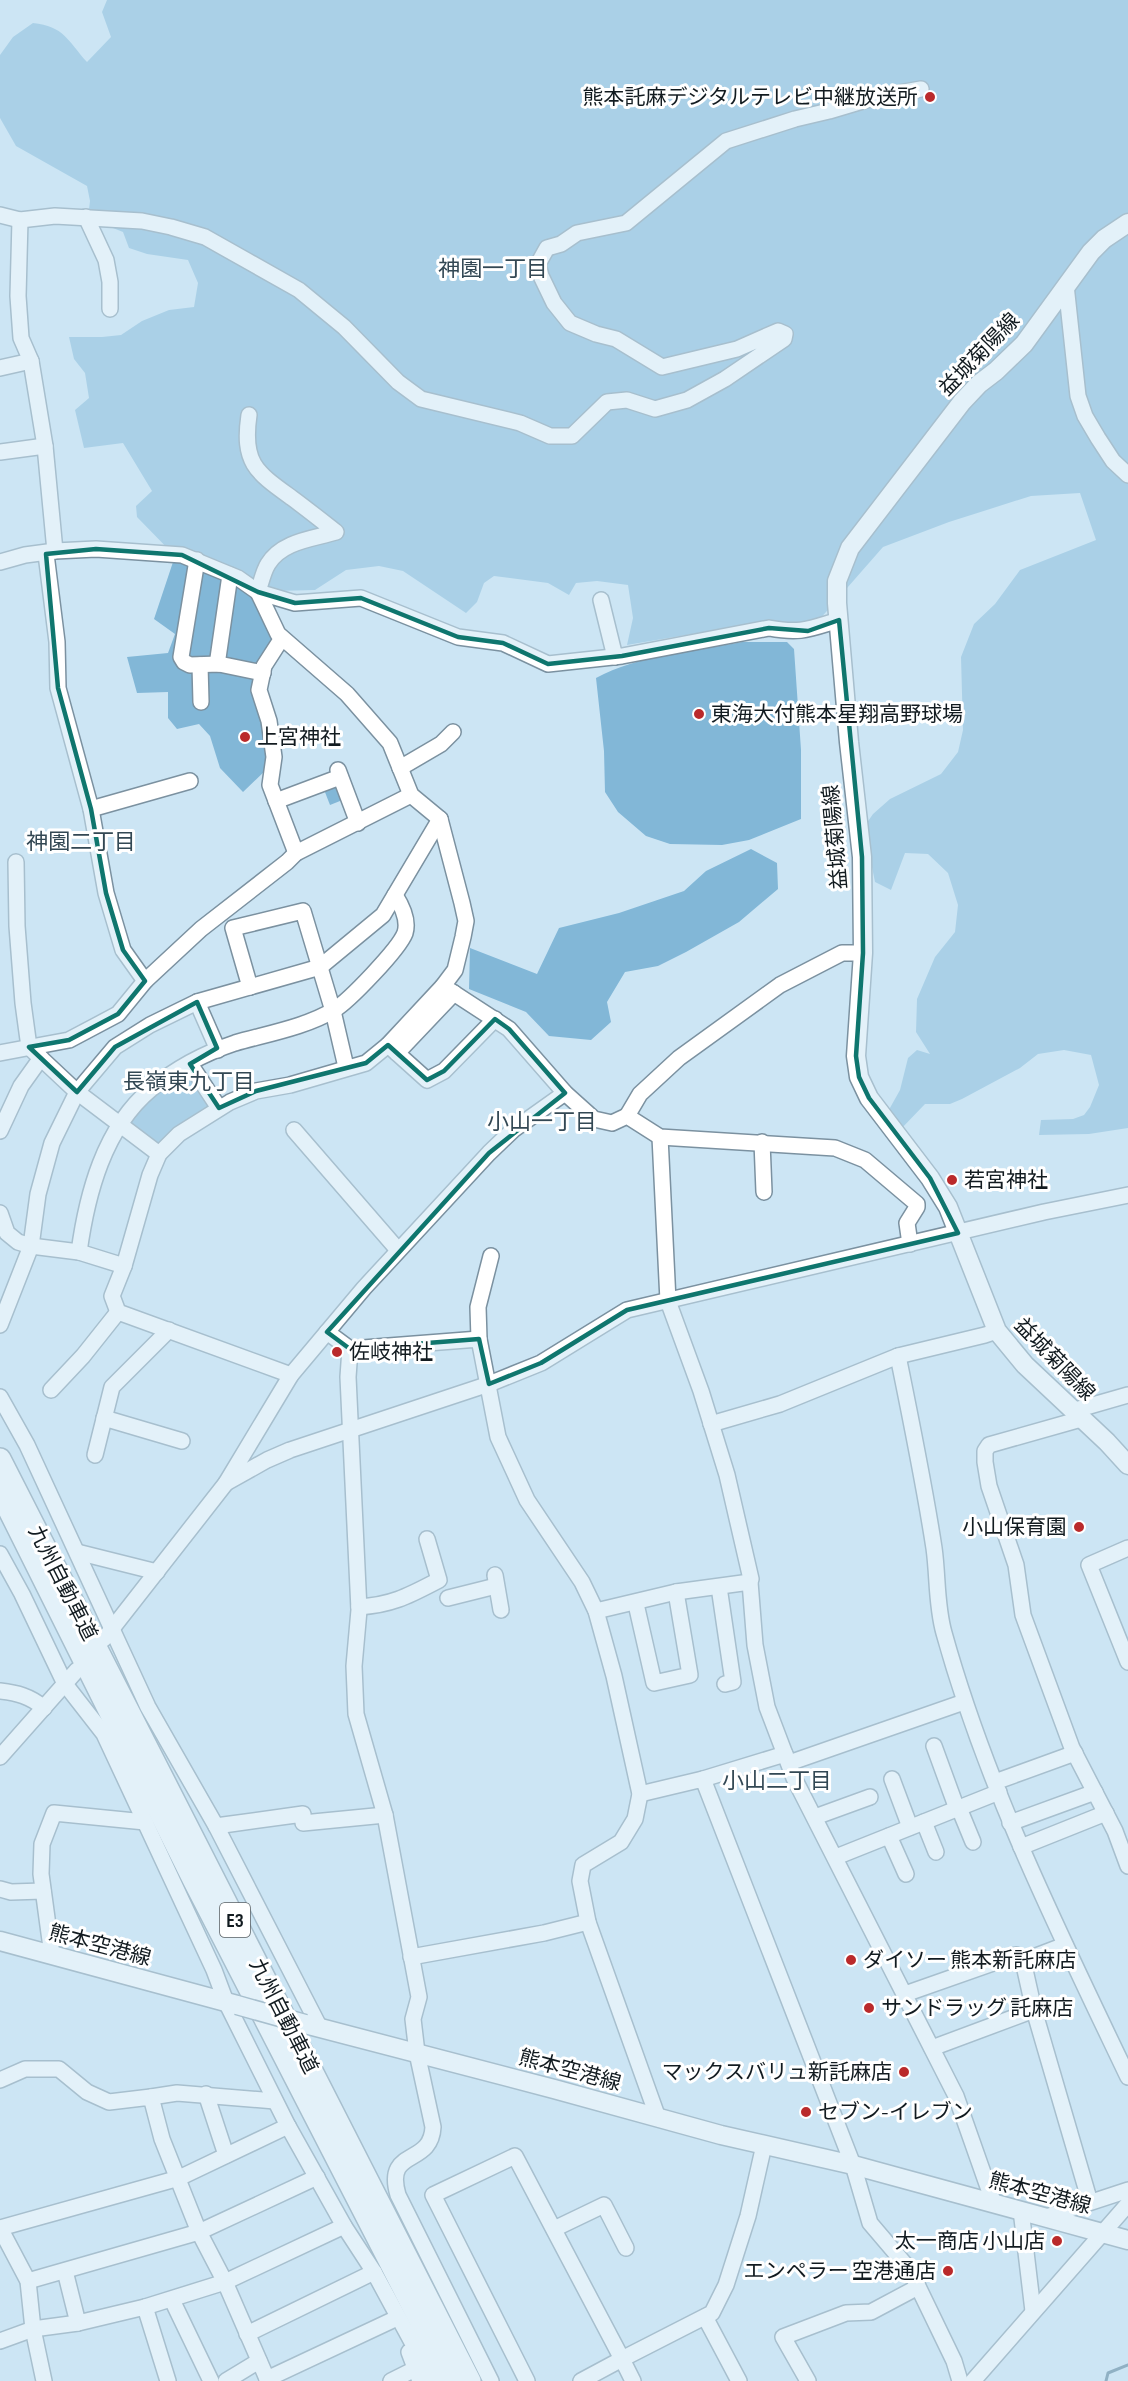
<svg xmlns="http://www.w3.org/2000/svg" width="1128" height="2381" viewBox="0 0 1128 2381" font-family="'Sofia Sans Condensed','Noto Sans JP',sans-serif">
<rect width="100%" height="100%" fill="#cce5f4"/>
<g fill="#82b7d7">
<path d="M107 0H1128V1128L1089 1134 1039 1135 1041 1120 1073 1119 1084 1115 1090 1107 1099 1085 1091 1055 1064 1050 1038 1054 1020 1068 962 1099 950 1104H925L900 1130 886 1115 900 1090 908 1058 917 1050 930 1054 916 1032 917 999 935 957 955 932 958 905 948 873 928 854 905 853 891 890 875 882 864 827 873 814 890 799 941 774 958 752 963 730 961 657 974 624 995 604 1020 570 1096 540 1080 493 1031 496 949 522 883 547 819 620 794 625 768 621 627 645 633 618 628 585 597 581 576 583 569 595 548 583 494 576 484 583 477 602 466 613 403 571 379 566 346 570 315 590 275 591V640L260 665 267 769 243 792 220 768 210 736 199 724 177 729 168 718V692L137 693 127 657 168 653 175 634 154 619 175 556 137 517 136 506 152 491 123 443 84 448 75 410 89 398 85 373 74 359 69 337H102L121 335 142 321 169 310 194 307 198 283 188 260 147 254 129 248 123 232 88 218 90 201 87 186 16 146 0 118V55L13 37 33 23C64 26 68 41 87 62L111 37 102 12Z"/>
<path d="M742 642H787L794 649 801 750V819L749 840 722 845 670 844 646 836 618 812 605 792 604 751 596 678C638 655 695 651 742 642Z"/>
<polygon points="339,781 345,799 330,805 323,787"/>
<polygon points="751,849 777,863 778,889 739,922 686,952 658,966 625,972 607,1002 611,1022 591,1040 549,1036 526,1012 469,989 470,948 537,974 559,928 619,913 684,891 706,871"/>
<polygon points="186,1073 191,1073 209,1105 208,1109 161,1146 130,1122 148,1100"/>
</g>
<g fill="none" stroke-linecap="round" stroke-linejoin="round">
<polyline stroke="#47728b" stroke-width="3" points="1106,2381 1108,2373 1128,2365"/>
<g stroke="#7b91a0" stroke-width="18">
<g id="minor">
<polyline points="0,215 20,220 55,216 142,221 171,227 205,237 299,290 344,327 398,382 421,399 520,423 550,436 572,436 607,402 627,400 655,409 687,400 725,379 784,339 785,334 778,331 737,349 662,367 616,339 596,334 570,323 554,303 541,276 538,264 547,248 561,244 577,233 626,223 726,141 795,119 829,111 876,97 921,89"/>
<polyline points="86,217 106,260 110,282 110,309"/>
<polyline points="20,220 18,296 21,338 31,361 45,446 55,551"/>
<polyline points="1066,285 1078,396 1085,416 1098,438 1113,461 1128,475"/>
<polyline points="0,368 31,361"/>
<path d="M249 415C242 463 256 472 292 498 307 509 322 521 336 532 313 539 282 541 268 564 263 572 261 583 258 592L278 634 347 694 390 743 411 795 440 819 462 903 466 921 463 937 455 970 443 986 388 1045 366 1063 290 1085 256 1091 230 1102 179 1134 159 1154 150 1175 124 1266 112 1296 118 1312 291 1375"/>
<polyline points="0,452 45,446"/>
<polyline points="46,554 57,642 58,688 91,809 106,893 123,950 145,981"/>
<polyline points="197,560 181,657 184,662 190,665 219,664 263,673"/>
<path d="M0 562 25 555 55 551 96 549 182 555 238 578 258 592 295 603 361 598 458 637 503 643 548 664 622 656 769 628C801 634 809 629 839 620"/>
<polyline points="601,600 615,657"/>
<polyline points="282,638 264,666 259,690 269,721 274,757 270,785 296,853"/>
<polyline points="219,664 218,658 230,575"/>
<polyline points="200,665 201,702"/>
<polyline points="400,768 441,744 453,732"/>
<polyline points="338,770 358,823"/>
<polyline points="276,801 340,777"/>
<polyline points="91,809 190,781"/>
<polyline points="16,862 17,926 23,1003 29,1047 77,1092 159,1154"/>
<polyline points="443,986 509,1029 565,1093 594,1119 612,1123 627,1116 660,1137 835,1148 865,1160 917,1204 917,1207 907,1223 910,1244"/>
<polyline points="250,987 233,928 303,911 333,1011 346,1067"/>
<polyline points="197,1002 218,1050"/>
<polyline points="388,1045 427,1080 444,1071 495,1019"/>
<polyline points="0,1053 69,1040 118,1014 145,981 201,929 287,862 296,853 411,795"/>
<polyline points="397,1053 454,993"/>
<polyline points="190,1064 219,1108"/>
<polyline points="627,1116 640,1094 679,1058 780,985 842,953 863,953"/>
<polyline points="294,1130 398,1250"/>
<polyline points="0,1131 21,1086 41,1058"/>
<polyline points="660,1137 668,1301 701,1391 727,1475 751,1579 750,1582 755,1645 767,1707 794,1778 956,2096 994,2204"/>
<polyline points="762,1142 764,1192"/>
<polyline points="0,1213 7,1233 18,1242 31,1246 79,1252 124,1266"/>
<path d="M79 1252C87 1194 104 1128 151 1089 175 1069 205 1053 235 1043 266 1034 306 1027 334 1010 349 1001 399 949 405 933 409 920 402 906 395 895"/>
<polyline points="0,1325 31,1246 38,1194 52,1143 77,1092 115,1047 150,1025 197,1002 320,967 383,915 440,819"/>
<polyline points="327,1332 350,1349 479,1339 498,1437 527,1500 582,1582 596,1611 614,1676 640,1794 635,1819 621,1842 583,1865 580,1881 588,1922 658,2118"/>
<polyline points="479,1339 478,1307 491,1256"/>
<path d="M350 1349 348 1377 359 1610 354 1666 356 1714 385 1815 419 1997 413 2019 417 2053 433 2127C431 2167 384 2147 398 2195L491 2381"/>
<path d="M898 1356C911 1420 924 1483 934 1548 938 1576 936 1605 944 1633 987 1788 1059 1932 1128 2077"/>
<polyline points="51,1390 83,1356 118,1312"/>
<polyline points="0,1397 27,1445 148,1707 216,1826 320,2028"/>
<polyline points="1072,1411 1128,1395"/>
<polyline points="104,1418 182,1441"/>
<polyline points="1081,1419 989,1445 985,1451 985,1462 989,1486 1016,1565 1023,1615 1072,1748 1115,1831 1128,1866"/>
<polyline points="711,1424 780,1404 898,1356 985,1335 997,1331"/>
<polyline points="95,1455 112,1387 169,1330"/>
<polyline points="226,1483 267,1460 290,1450 489,1384 541,1363 627,1310 1044,1212 1128,1195"/>
<polyline points="1128,1548 1089,1565 1128,1662"/>
<polyline points="77,1552 157,1572"/>
<polyline points="0,1554 22,1594 65,1684 104,1734 214,1970 226,2002 288,2126 344,2226 374,2272 433,2381"/>
<polyline points="495,1575 501,1610"/>
<polyline points="719,1587 733,1682 725,1684"/>
<polyline points="448,1598 496,1586"/>
<polyline points="636,1604 654,1683 690,1675 676,1592"/>
<path d="M359 1607C393 1605 410 1595 439 1580L427 1539"/>
<polyline points="596,1611 676,1592 750,1582"/>
<polyline points="104,1639 226,1483 291,1375 364,1288 489,1153 513,1130 565,1093"/>
<path d="M0 1691C17 1693 30 1696 44 1708"/>
<polyline points="934,1746 957,1809"/>
<polyline points="0,1757 77,1670"/>
<polyline points="789,1763 964,1702"/>
<polyline points="703,1779 785,1754"/>
<polyline points="892,1779 910,1827"/>
<polyline points="995,1782 1075,1753"/>
<polyline points="640,1794 703,1779 853,2165 870,2223 910,2270 954,2361 960,2381"/>
<polyline points="959,1808 973,1842"/>
<polyline points="815,1817 870,1797"/>
<polyline points="924,1822 936,1852"/>
<polyline points="1010,1823 1095,1792"/>
<polyline points="216,1826 303,1814 303,1823 385,1815"/>
<polyline points="889,1836 906,1874"/>
<polyline points="1021,1847 1106,1813"/>
<polyline points="836,1857 999,1792"/>
<polyline points="0,1889 11,1892 43,1891"/>
<polyline points="52,1955 41,1874 42,1844 54,1813 145,1822"/>
<polyline points="411,1957 544,1933 588,1922"/>
<polyline points="905,1994 1016,1955 1023,1961 1065,1945"/>
<polyline points="1034,2010 1090,2202"/>
<polyline points="932,2048 1034,2010 1023,1961"/>
<polyline points="0,2080 25,2069 59,2069 87,2092 109,2102 151,2097 162,2139 199,2232 225,2282 268,2381"/>
<polyline points="206,2094 226,2155"/>
<polyline points="151,2097 177,2093 275,2101"/>
<polyline points="1021,2210 1033,2311"/>
<polyline points="1046,2217 1128,2190"/>
<polyline points="0,2228 179,2178 288,2126"/>
<polyline points="0,2228 28,2281 33,2329 44,2381"/>
<polyline points="554,2229 604,2205 626,2248"/>
<polyline points="65,2271 78,2323"/>
<polyline points="28,2281 199,2232 317,2177"/>
<polyline points="172,2300 211,2381"/>
<polyline points="145,2307 168,2381"/>
<polyline points="705,2317 739,2381"/>
<polyline points="247,2334 374,2272"/>
<polyline points="0,2341 33,2329 78,2323 145,2307 225,2282 344,2226"/>
<polyline points="409,2352 420,2381"/>
<polyline points="267,2379 397,2318"/>
<polyline points="226,2381 259,2361"/>
<polyline points="391,2381 415,2369"/>
<polyline points="527,2381 433,2195 515,2156 622,2359 712,2313 726,2285 748,2216 764,2145"/>
<polyline points="581,2381 622,2359 633,2381"/>
<polyline points="808,2381 783,2337 846,2313 871,2312 918,2287"/>
<polyline points="973,2381 1128,2204"/>
</g>
</g>
<g stroke="#7b91a0" stroke-width="21">
<g id="major">
<polyline points="1128,223 1104,239 1091,252 1024,344 996,371 979,384 962,402 850,548 837,581 837,603 849,742 862,857 863,953 856,1056 859,1077 869,1098 930,1178 948,1207 997,1331 1025,1365 1107,1442 1128,1465"/>
<polyline points="0,1941 237,2005"/>
<polyline points="305,2024 554,2089 721,2135 853,2165 1128,2240"/>
</g>
</g>
<g stroke="#7b91a0" stroke-width="24">
<g id="highway">
<polyline points="0,1459 470,2381"/>
<polyline points="0,1492 194,1881 451,2381"/>
</g>
</g>
<use href="#minor" stroke="#fff" stroke-width="15"/>
<use href="#major" stroke="#fff" stroke-width="18"/>
<use href="#highway" stroke="#fff" stroke-width="21"/>
<g stroke="#7b91a0" stroke-width="21" stroke-linecap="butt">
<polyline id="major-bridge" points="237,2005 305,2024"/>
</g>
<use href="#major-bridge" stroke="#fff" stroke-width="18"/>
</g>
<path d="M0 0H1128V2381H0ZM96 549 182 555 258 592 295 603 361 598 458 637 503 643 548 664 622 656 769 628 808 631 839 620 862 857 863 953 856 1056 859 1077 869 1098 930 1178 958 1233 627 1310 541 1363 489 1384 479 1339 350 1349 327 1332 489 1153 565 1093 509 1029 495 1019 444 1071 427 1080 388 1045 366 1063 256 1091 219 1108 190 1064 217 1048 197 1002 115 1047 77 1092 29 1047 69 1040 118 1014 145 981 123 950 106 893 91 809 58 688 46 554Z" fill="#cce5f4" fill-opacity=".55" fill-rule="evenodd"/>
<path fill="none" stroke="#0f766e" stroke-width="4.5" stroke-linejoin="round" d="M96 549 182 555 258 592 295 603 361 598 458 637 503 643 548 664 622 656 769 628 808 631 839 620 862 857 863 953 856 1056 859 1077 869 1098 930 1178 958 1233 627 1310 541 1363 489 1384 479 1339 350 1349 327 1332 489 1153 565 1093 509 1029 495 1019 444 1071 427 1080 388 1045 366 1063 256 1091 219 1108 190 1064 217 1048 197 1002 115 1047 77 1092 29 1047 69 1040 118 1014 145 981 123 950 106 893 91 809 58 688 46 554Z"/>
<g fill="#ba2a2b" stroke="#fff" stroke-width="2">
<circle cx="930" cy="97" r="6"/>
<circle cx="699" cy="714" r="6"/>
<circle cx="245" cy="737" r="6"/>
<circle cx="952" cy="1180" r="6"/>
<circle cx="337" cy="1352" r="6"/>
<circle cx="1079" cy="1527" r="6"/>
<circle cx="851" cy="1960" r="6"/>
<circle cx="869" cy="2008" r="6"/>
<circle cx="904" cy="2072" r="6"/>
<circle cx="806" cy="2112" r="6"/>
<circle cx="1057" cy="2241" r="6"/>
<circle cx="948" cy="2271" r="6"/>
</g>
<g text-anchor="middle" stroke-width="6" stroke-linejoin="round" paint-order="stroke">
<rect fill="#fff" stroke="#595f63" stroke-width="1.5" x="220" y="1903" width="30" height="34" rx="4.5"/>
<g font-size="20" font-weight="bold" fill="#121b20">
<text x="235" y="1927">E3</text>
</g>
<g font-size="21" fill="#121b20" stroke="#fff" text-anchor="start">
<text x="918" y="104" text-anchor="end">熊本託麻デジタルテレビ中継放送所</text>
<text x="711" y="721">東海大付熊本星翔高野球場</text>
<text x="257" y="744">上宮神社</text>
<text x="964" y="1187">若宮神社</text>
<text x="349" y="1359">佐岐神社</text>
<text x="1067" y="1534" text-anchor="end">小山保育園</text>
<text x="863" y="1967">ダイソー 熊本新託麻店</text>
<text x="881" y="2015">サンドラッグ 託麻店</text>
<text x="892" y="2079" text-anchor="end">マックスバリュ新託麻店</text>
<text x="818" y="2119">セブン-イレブン</text>
<text x="1045" y="2248" text-anchor="end">太一商店 小山店</text>
<text x="936" y="2278" text-anchor="end">エンペラー 空港通店</text>
</g>
<g font-size="21" fill="#121b20" stroke="#fff">
<text transform="translate(979 354) rotate(-46)" y="7">益城菊陽線</text>
<text transform="translate(835 837) rotate(-95)" y="7">益城菊陽線</text>
<text transform="translate(1055 1359) rotate(46)" y="7">益城菊陽線</text>
<text transform="translate(63 1583) rotate(63)" y="7">九州自動車道</text>
<text transform="translate(100 1945) rotate(15)" y="7">熊本空港線</text>
<text transform="translate(284 2016) rotate(63)" y="7">九州自動車道</text>
<text transform="translate(570 2070) rotate(15)" y="7">熊本空港線</text>
<text transform="translate(1040 2193) rotate(15)" y="7">熊本空港線</text>
</g>
<g font-size="22" fill="#334854" stroke="#fff">
<text x="493" y="276">神園一丁目</text>
<text x="81" y="849">神園二丁目</text>
<text x="189" y="1089">長嶺東九丁目</text>
<text x="542" y="1129">小山一丁目</text>
<text x="777" y="1788">小山二丁目</text>
</g>
</g>
</svg>
